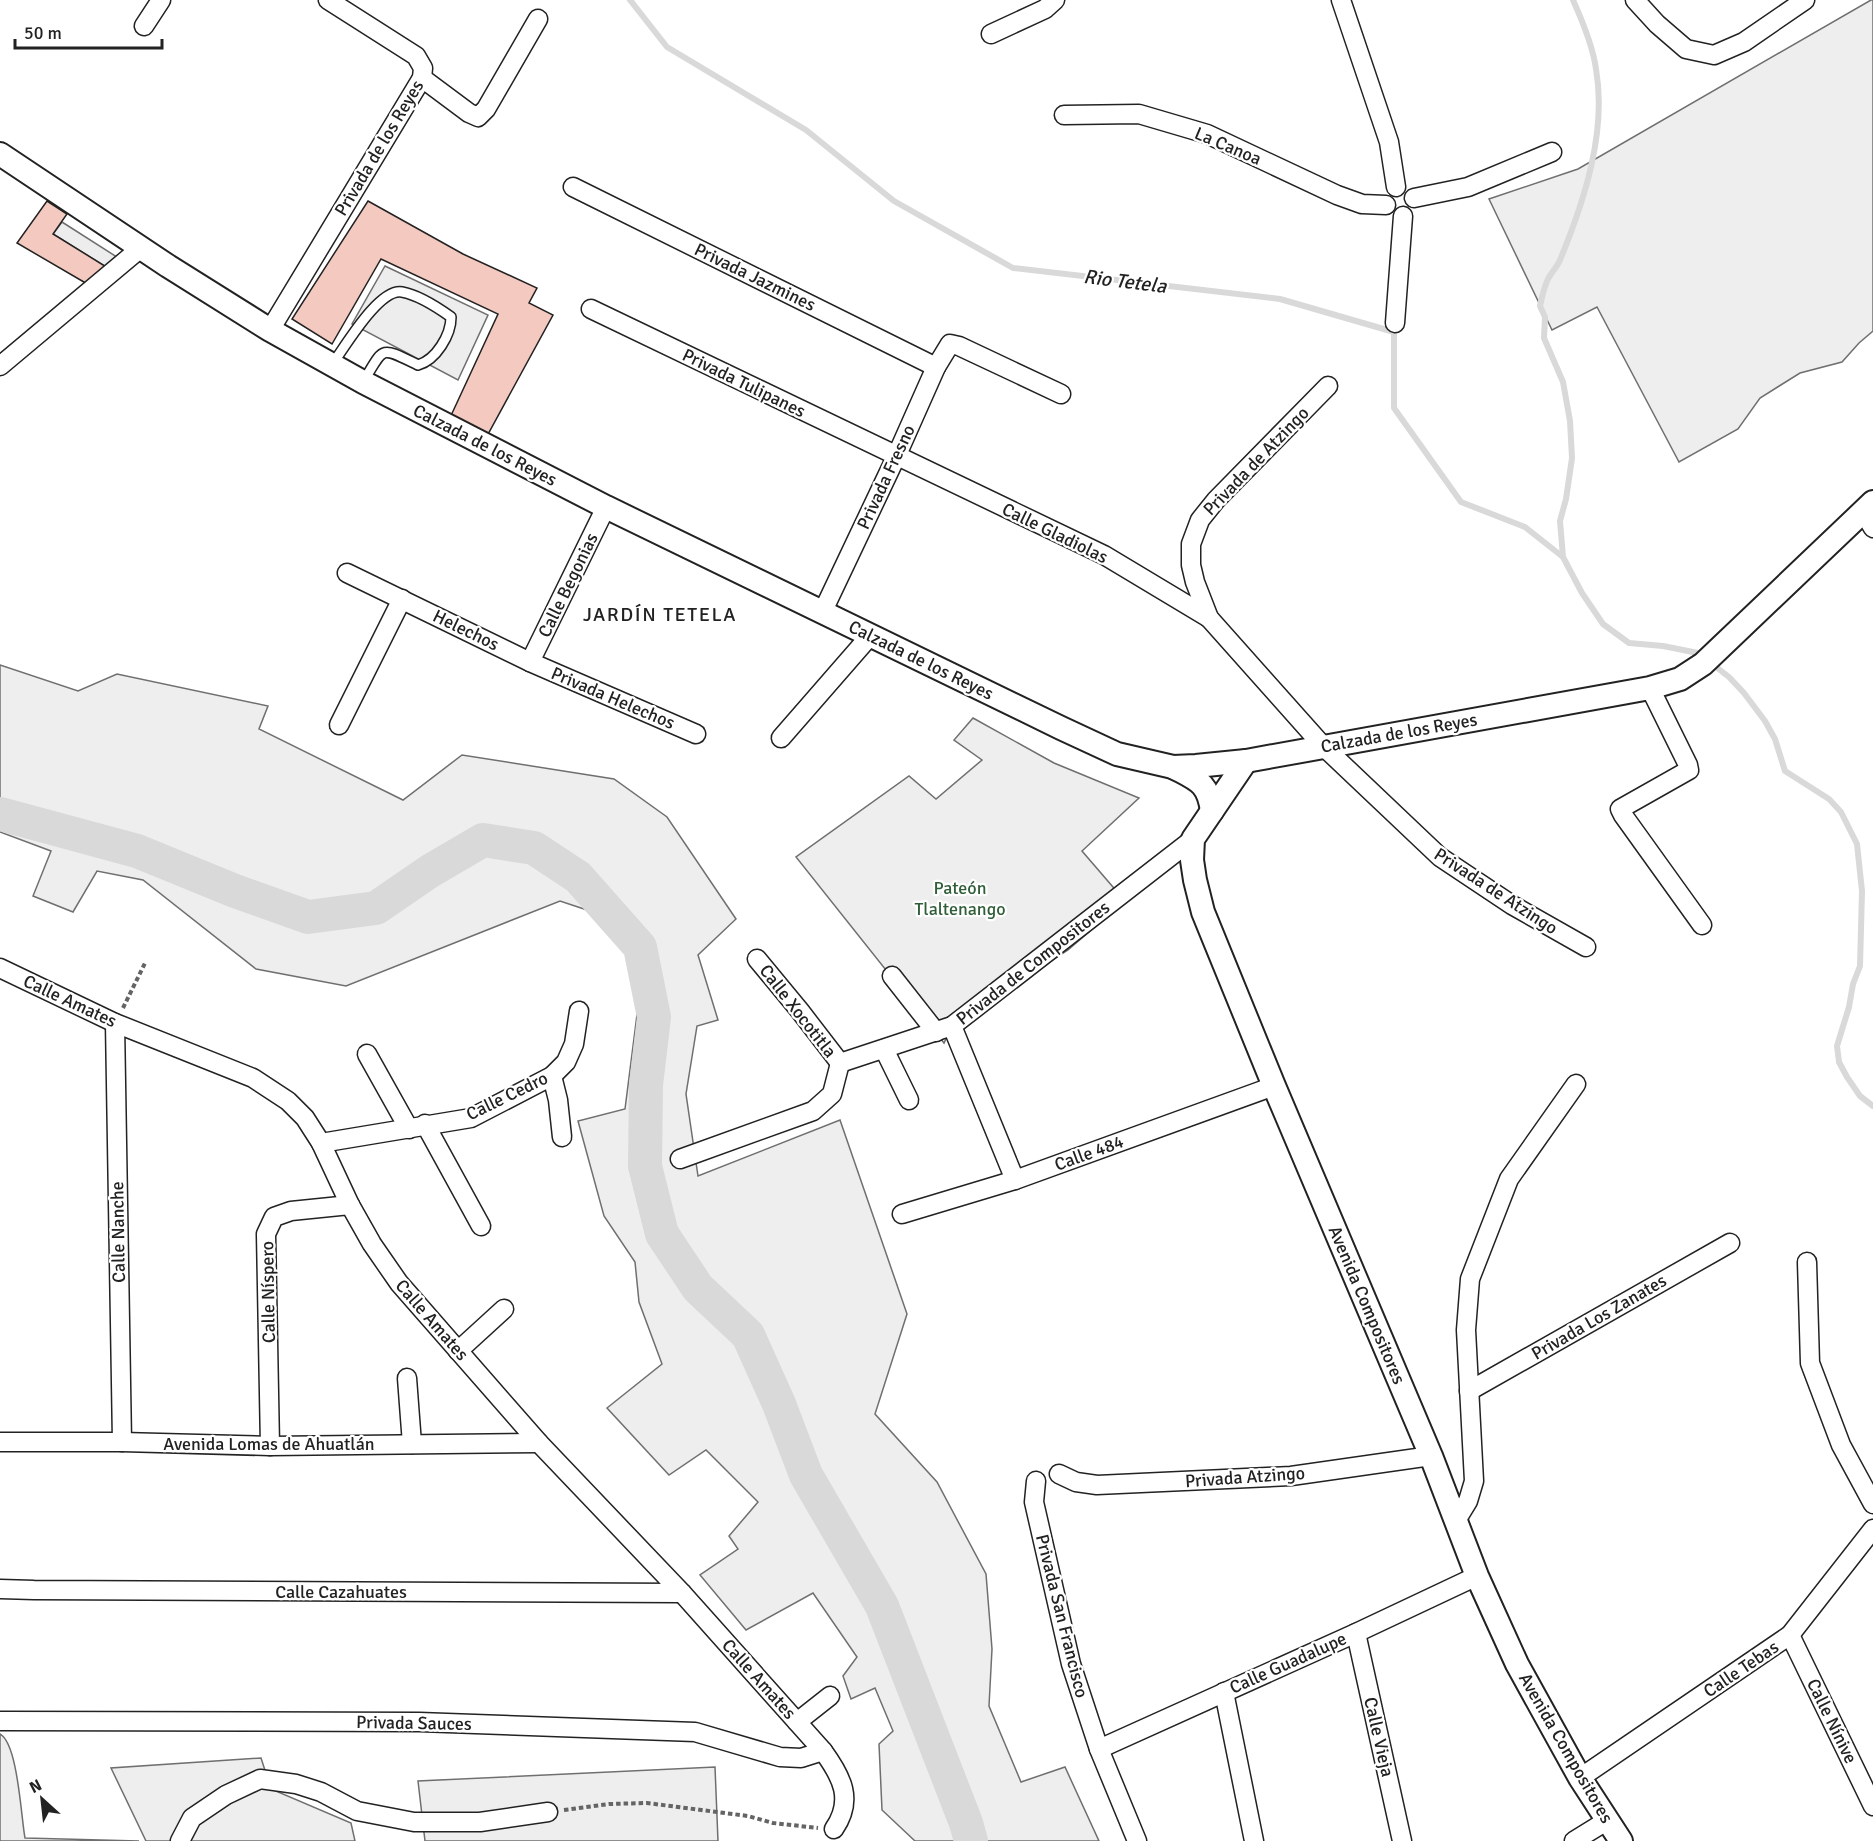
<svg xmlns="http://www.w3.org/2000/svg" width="1873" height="1841" viewBox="0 0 1873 1841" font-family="Signika,sans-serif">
<rect width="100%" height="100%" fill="#fff"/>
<g fill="#eee" stroke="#6f6f6f" stroke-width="1.5">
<polygon points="1871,0 1873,0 1873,331 1859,343 1842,362 1800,373 1760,398 1738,429 1679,462 1597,307 1552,330 1489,199 1578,169"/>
<polygon points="0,665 78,691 117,674 268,706 259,729 403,800 462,755 614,779 667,817 736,919 698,955 718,1020 697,1026 686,1094 698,1176 840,1120 907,1314 875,1414 937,1482 986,1574 992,1649 989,1706 1021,1782 1065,1767 1099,1841 915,1841 882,1810 879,1744 893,1731 875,1688 851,1699 843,1676 857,1657 813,1593 746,1630 700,1575 738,1549 729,1536 758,1502 706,1450 669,1475 607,1408 662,1364 639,1302 635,1262 604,1216 578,1121 625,1109 640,991 628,957 593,912 560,901 346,986 256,969 143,880 97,871 73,912 33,896 51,851 0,832"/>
<polygon points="973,718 1054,763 1139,798 1082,851 1125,901 1068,950 952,1026 944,1043 796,857 909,776 936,799 982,760 954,740"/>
<path d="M0 1734C18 1744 21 1817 25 1838L139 1841H0Z"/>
<polygon points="261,1758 271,1789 351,1823 355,1841 146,1841 111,1768"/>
<polygon points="715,1767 718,1841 425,1841 418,1781"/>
</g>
<g fill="#ededed" stroke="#6f6f6f" stroke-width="1.5">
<polygon points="62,222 120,259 108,268 53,234"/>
<polygon points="385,266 488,315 458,380 352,324"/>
</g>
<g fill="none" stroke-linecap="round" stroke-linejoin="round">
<g stroke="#d9d9d9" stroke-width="6">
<polyline points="630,0 667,47 806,130 894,201 1013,268 1280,299 1394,332 1394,408 1461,502 1525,527 1563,557"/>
<path d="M1573 0C1582 20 1593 47 1596 69 1607 132 1584 202 1560 260 1557 267 1551 273 1548 279 1544 287 1542 297 1540 306L1545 317 1544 338 1563 382 1570 421 1572 458 1566 499 1560 521 1563 557 1582 593 1603 624 1629 643 1663 646 1698 653 1729 677 1744 693 1765 721 1775 739 1785 771 1829 799 1841 812 1857 844 1862 891 1860 966 1853 984 1849 1007 1837 1046 1839 1062 1847 1077 1860 1096 1873 1106"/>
</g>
<polyline stroke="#d9d9d9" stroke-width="34" points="0,814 137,851 235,891 308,917 376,908 430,871 483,840 534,848 578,877 640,947 654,1017 646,1085 645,1166 662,1234 698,1288 748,1335 779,1404 806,1475 882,1606 966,1823 971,1841"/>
</g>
<g fill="#f3c9c0" stroke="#222" stroke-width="1.5">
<polygon points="47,201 67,214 53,234 108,268 89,285 17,243"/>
<polygon points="368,201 463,254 537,288 529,303 553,315 487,436 448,422 498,314 381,259 332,344 292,319"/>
</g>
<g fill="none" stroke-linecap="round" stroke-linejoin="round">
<g stroke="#222" stroke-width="12">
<path id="service" d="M333 363C345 347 379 288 402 292 419 295 437 307 451 317 451 335 436 360 418 365 379 346 385 346 363 382"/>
</g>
<g stroke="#222" stroke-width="21">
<g id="minor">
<polyline points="1341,0 1389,142 1396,187"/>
<polyline points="1635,0 1657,24 1686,49 1714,55 1744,42 1805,0"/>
<polyline points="144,26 161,0"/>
<polyline points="991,34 1045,9 1055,0"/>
<polyline points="422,78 469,113 478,117 486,109 538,19"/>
<polyline points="1064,115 1139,114 1207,134 1337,195 1362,204 1386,205"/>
<polyline points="573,187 936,367"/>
<polyline points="1414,198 1468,187 1552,152"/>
<polyline points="591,309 1104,555 1209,618"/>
<polyline points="1395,323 1403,216"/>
<polyline points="270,330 422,78 423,68 416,56 328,0"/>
<polyline points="0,366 142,247"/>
<polyline points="1328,386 1216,500 1200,520 1191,544 1191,565 1195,582 1209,618 1323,746 1440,857 1512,905 1586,947"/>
<polyline points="1863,511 1873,528"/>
<polyline points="347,573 530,662 696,734"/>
<polyline points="823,611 896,457 936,367 950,344 959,346 1061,394"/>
<polyline points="530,662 606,507"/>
<polyline points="1650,688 1688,765 1689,770 1620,809 1623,815 1702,925"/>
<polyline points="339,725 402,599"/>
<polyline points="781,738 869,637"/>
<polyline points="757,959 800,1011 840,1063"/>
<path d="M0 968 115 1023 253 1078 288 1101 305 1118 321 1143 350 1205 372 1244 399 1283 539 1443 682 1593 823 1751C842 1777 854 1800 834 1829"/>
<polyline points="892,976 936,1032"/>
<polyline points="115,1023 122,1442"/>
<polyline points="952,1026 1015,1180"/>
<polyline points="884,1049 909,1100"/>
<polyline points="367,1054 409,1129"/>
<polyline points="840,1063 952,1026 1193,839"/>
<polyline points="552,1076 558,1100 562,1137"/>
<polyline points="425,1124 481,1226"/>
<polyline points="321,1143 471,1118 552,1076 566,1062 574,1044 579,1011"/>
<polyline points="680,1159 813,1111 832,1094 840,1063"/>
<polyline points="902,1214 1015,1180 1274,1086"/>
<polyline points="1807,1262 1810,1363 1841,1445 1873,1504"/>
<polyline points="458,1351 504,1309"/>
<polyline points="407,1378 412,1444"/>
<polyline points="1469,1391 1730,1243"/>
<polyline points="0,1442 122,1442 270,1446 539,1443"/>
<polyline points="270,1446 266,1234 274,1217 291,1211 350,1205"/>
<polyline points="1059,1474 1076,1482 1097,1485 1291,1476 1431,1456"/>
<polyline points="1036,1481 1034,1502 1071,1664 1099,1749 1137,1841"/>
<polyline points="1457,1519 1468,1501 1474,1481 1466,1330 1470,1279 1509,1179 1576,1084"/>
<polyline points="0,1589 34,1590 682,1593"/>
<polyline points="1356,1633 1402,1841"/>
<polyline points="1790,1635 1873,1806"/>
<polyline points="1224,1692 1254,1841"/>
<polyline points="0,1721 419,1722 695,1732 780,1757 801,1758 823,1751"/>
<polyline points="797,1722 830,1696"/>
<polyline points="1099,1749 1356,1633 1477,1576"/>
<polyline points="1580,1778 1790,1635 1873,1529"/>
<polyline points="180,1841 192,1818 226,1795 260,1779 296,1784 321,1792 357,1811 414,1822 480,1822 548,1812"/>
<polyline points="1574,1841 1608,1820"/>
</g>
</g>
<g stroke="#222" stroke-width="26">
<g id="tertiary">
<polyline points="0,154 168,266 270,330 363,382 606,507 1061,728 1117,754 1173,767 1196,766 1246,761 1650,688 1680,679 1703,664 1873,502"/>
<polyline points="1246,761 1193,839 1192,860 1195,880 1203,912 1274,1086 1431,1456 1477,1576 1517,1664 1580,1778 1621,1841"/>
<path d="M1173 767C1197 780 1208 782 1212 811"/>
</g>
</g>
<g stroke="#646464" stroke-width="4" stroke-dasharray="4.5 3" stroke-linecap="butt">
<polyline points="123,1008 145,963"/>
<polyline points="564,1810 609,1804 647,1803 748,1816 773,1823 818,1828"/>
</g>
<use href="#service" stroke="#fff" stroke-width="9"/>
<use href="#minor" stroke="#fff" stroke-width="18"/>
<use href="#tertiary" stroke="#fff" stroke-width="22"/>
</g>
<g text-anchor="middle" stroke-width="4.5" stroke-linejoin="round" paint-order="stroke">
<g font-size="18" fill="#222" stroke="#fff">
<text transform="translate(1228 146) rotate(23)" y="6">La Canoa</text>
<text transform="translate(379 148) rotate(-59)" y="6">Privada de los Reyes</text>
<text transform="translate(755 277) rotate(26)" y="6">Privada Jazmines</text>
<text transform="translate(744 383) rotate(26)" y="6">Privada Tulipanes</text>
<text transform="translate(485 445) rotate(27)" y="6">Calzada de los Reyes</text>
<text transform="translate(1256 461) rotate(-46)" y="6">Privada de Atzingo</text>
<text transform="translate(886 477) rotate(-65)" y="6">Privada Fresno</text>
<text transform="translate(1055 533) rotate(26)" y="6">Calle Gladiolas</text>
<text transform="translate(568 585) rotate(-64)" y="6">Calle Begonias</text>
<text transform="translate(466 630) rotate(26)" y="6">Helechos</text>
<text transform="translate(921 660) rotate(26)" y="6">Calzada de los Reyes</text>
<text transform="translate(613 698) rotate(23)" y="6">Privada Helechos</text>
<text transform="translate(1399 733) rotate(-10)" y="6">Calzada de los Reyes</text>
<text transform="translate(1496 891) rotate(33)" y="6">Privada de Atzingo</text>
<text transform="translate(1033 963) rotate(-38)" y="6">Privada de Compositores</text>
<text transform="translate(70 1001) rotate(25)" y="6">Calle Amates</text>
<text transform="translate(798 1011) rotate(52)" y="6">Calle Xocotitla</text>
<text transform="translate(507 1096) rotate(-26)" y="6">Calle Cedro</text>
<text transform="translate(1089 1153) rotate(-20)" y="6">Calle 484</text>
<text transform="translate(118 1232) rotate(-91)" y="6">Calle Nanche</text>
<text transform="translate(268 1292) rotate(-91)" y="6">Calle Níspero</text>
<text transform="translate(1367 1305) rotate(67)" y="6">Avenida Compositores</text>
<text transform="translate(1599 1317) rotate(-30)" y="6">Privada Los Zanates</text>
<text transform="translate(432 1320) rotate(49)" y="6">Calle Amates</text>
<text x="269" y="1450">Avenida Lomas de Ahuatlán</text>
<text transform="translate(1245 1477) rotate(-4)" y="6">Privada Atzingo</text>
<text x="341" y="1598">Calle Cazahuates</text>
<text transform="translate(1062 1616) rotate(76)" y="6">Privada San Francisco</text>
<text transform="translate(1288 1663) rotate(-24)" y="6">Calle Guadalupe</text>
<text transform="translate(1741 1669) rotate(-34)" y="6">Calle Tebas</text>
<text transform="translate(759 1679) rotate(48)" y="6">Calle Amates</text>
<text transform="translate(1832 1721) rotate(64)" y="6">Calle Nínive</text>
<text transform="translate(414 1723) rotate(1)" y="6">Privada Sauces</text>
<text transform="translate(1379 1737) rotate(77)" y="6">Calle Vieja</text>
<text transform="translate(1566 1748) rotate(60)" y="6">Avenida Compositores</text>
</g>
<g font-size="18" fill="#2f5e38" stroke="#fff">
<text x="960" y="894">Pateón<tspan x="960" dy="21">Tlaltenango</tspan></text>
</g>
<g font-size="20" font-style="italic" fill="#222" stroke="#fff">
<text transform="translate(1125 281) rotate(7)" y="7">Rio Tetela</text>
</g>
<g font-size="20" letter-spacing="1.5" fill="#222" stroke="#fff">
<text x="660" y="621">JARDÍN TETELA</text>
</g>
</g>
<g transform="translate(42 1799) rotate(333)" stroke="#ffffff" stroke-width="4.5" paint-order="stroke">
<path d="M0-4.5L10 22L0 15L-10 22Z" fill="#222222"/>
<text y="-9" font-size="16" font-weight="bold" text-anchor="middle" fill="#222222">N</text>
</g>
<path d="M15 39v9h147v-9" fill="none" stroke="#222222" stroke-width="3"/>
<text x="24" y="39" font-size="18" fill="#222222" stroke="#ffffff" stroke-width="4.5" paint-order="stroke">50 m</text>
</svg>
